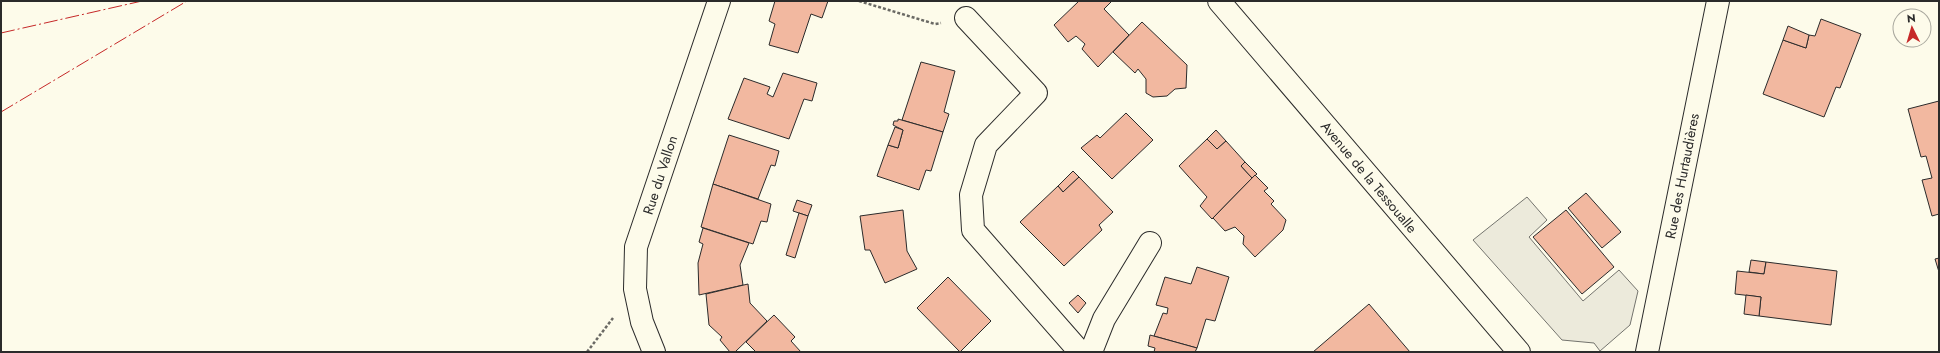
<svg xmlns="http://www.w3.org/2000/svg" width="1940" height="353" viewBox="0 0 1940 353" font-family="Jost,sans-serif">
<rect width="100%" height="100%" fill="#fdfbea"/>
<polygon fill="#eceadb" stroke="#74746e" points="1527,197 1547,220 1529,237 1583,301 1619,270 1638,291 1630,325 1600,351 1594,343 1562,340 1473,240"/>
<g fill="#f2b8a0" stroke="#2b2b2b">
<polygon points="775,1 828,1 822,18 811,14 798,53 769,45 775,24 769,21"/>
<polygon points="1079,1 1112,1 1104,9 1129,35 1098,67 1082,49 1085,44 1076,36 1068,42 1054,25"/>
<polygon points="1821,19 1861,34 1840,88 1836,87 1824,117 1763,94 1783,40 1806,48 1809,35 1815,36"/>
<polygon points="1142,22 1187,65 1186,88 1175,89 1167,96 1153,97 1146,93 1146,79 1138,69 1135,73 1113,52"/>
<polygon points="1788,26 1809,35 1806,48 1783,40"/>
<polygon points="921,62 955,71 944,112 949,114 943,132 902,120"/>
<polygon points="783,73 817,83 812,101 804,99 789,139 728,119 744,78 770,87 767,94 773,97"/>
<polygon points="1939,101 1939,214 1932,216 1922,180 1932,178 1926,156 1921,157 1908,109"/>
<polygon points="1126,113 1153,140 1112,179 1081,148 1097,135 1100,138"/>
<polygon points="898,119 943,132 931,171 926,170 919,190 877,176 888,145 898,148 903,130 893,125 894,121 898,121"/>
<polygon points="895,127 903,130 898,148 888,145"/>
<polygon points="1216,130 1226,141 1217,149 1207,139"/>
<polygon points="729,135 779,151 775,166 771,165 758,199 713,184"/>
<polygon points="1207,139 1217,149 1226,141 1245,162 1241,166 1252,178 1212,219 1200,206 1207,197 1179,166"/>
<polygon points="1245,162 1257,174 1252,178 1241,166"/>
<polygon points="1073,171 1079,177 1063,192 1058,186"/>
<polygon points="1255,175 1268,188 1264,191 1274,201 1271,204 1286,220 1283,230 1255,257 1243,244 1244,236 1235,227 1225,231 1213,218"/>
<polygon points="1079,177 1113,212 1099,225 1102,230 1064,266 1020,222 1058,186 1063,192"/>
<polygon points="713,184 771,204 767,222 761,221 753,244 701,227"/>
<polygon points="1586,193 1621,232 1602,248 1568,208"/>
<polygon points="797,200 812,205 808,216 793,211"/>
<polygon points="903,210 907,251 917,269 885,283 870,250 865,250 860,216"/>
<polygon points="1566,210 1614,267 1582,294 1533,237"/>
<polygon points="799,213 808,216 795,258 786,255"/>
<polygon points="703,228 749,243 740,265 743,285 699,295 698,263 703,244 699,242"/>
<polygon points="1939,258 1939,272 1935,259"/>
<polygon points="1751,260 1766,262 1764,274 1749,272"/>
<polygon points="1766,262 1837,271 1831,325 1759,316 1761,297 1735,294 1737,271 1764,274"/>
<polygon points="1197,267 1229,277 1215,321 1206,319 1197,348 1154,336 1163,313 1167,314 1168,308 1156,305 1165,277 1191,284"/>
<polygon points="948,277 991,321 960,352 917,308"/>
<polygon points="748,284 750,303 767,321 735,352 730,352 720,340 722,337 709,325 706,294"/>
<polygon points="1078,295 1086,303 1078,313 1069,303"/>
<polygon points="1746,295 1761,297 1759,316 1744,314"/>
<polygon points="1369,304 1410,352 1313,352"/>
<polygon points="774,315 795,337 791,341 801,352 756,352 746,342"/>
<polygon points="1150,335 1197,348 1195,352 1154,352 1155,348 1148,346"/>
</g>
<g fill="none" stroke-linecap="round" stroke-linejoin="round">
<g stroke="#2b2b2b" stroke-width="24">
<g id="minor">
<polyline points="966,18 1036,93 986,145 971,195 973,230 1080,352"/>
<polyline points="654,352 642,322 635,289 636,247 719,1"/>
<polyline points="1091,352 1104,319 1150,243"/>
<polyline points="1647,352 1718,1"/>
</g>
</g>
<g stroke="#2b2b2b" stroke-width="24">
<polyline id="major" points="1219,1 1519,352"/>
</g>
<g stroke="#6a6964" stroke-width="2.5" stroke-dasharray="3 2" stroke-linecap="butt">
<polyline points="859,1 935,24 941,23"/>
<polyline points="587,352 613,318"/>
</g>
<use href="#minor" stroke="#fdfbea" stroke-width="22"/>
<use href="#major" stroke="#fdfbea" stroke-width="22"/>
<g stroke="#c62828" stroke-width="1" stroke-dasharray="14 3 2 3" stroke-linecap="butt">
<polyline points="1,33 142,1"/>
<polyline points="1,112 187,1"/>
</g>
</g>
<g text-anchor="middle" stroke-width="3" stroke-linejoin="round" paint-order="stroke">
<g font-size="14" fill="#2b2b2b" stroke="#fdfbea">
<text transform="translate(660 175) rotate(-72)" y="5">Rue du Vallon</text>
<text transform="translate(1682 176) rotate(-79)" y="5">Rue des Hurtaudières</text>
<text transform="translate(1369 177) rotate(50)" y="5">Avenue de la Tessoualle</text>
</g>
</g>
<rect width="1940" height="353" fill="none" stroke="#2b2b2b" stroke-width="4"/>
<g transform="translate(1912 28) rotate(355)"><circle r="19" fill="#fdfbea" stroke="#a9a89e"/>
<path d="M0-3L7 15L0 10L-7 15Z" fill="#c62828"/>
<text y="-6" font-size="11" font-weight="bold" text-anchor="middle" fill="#2b2b2b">N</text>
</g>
</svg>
